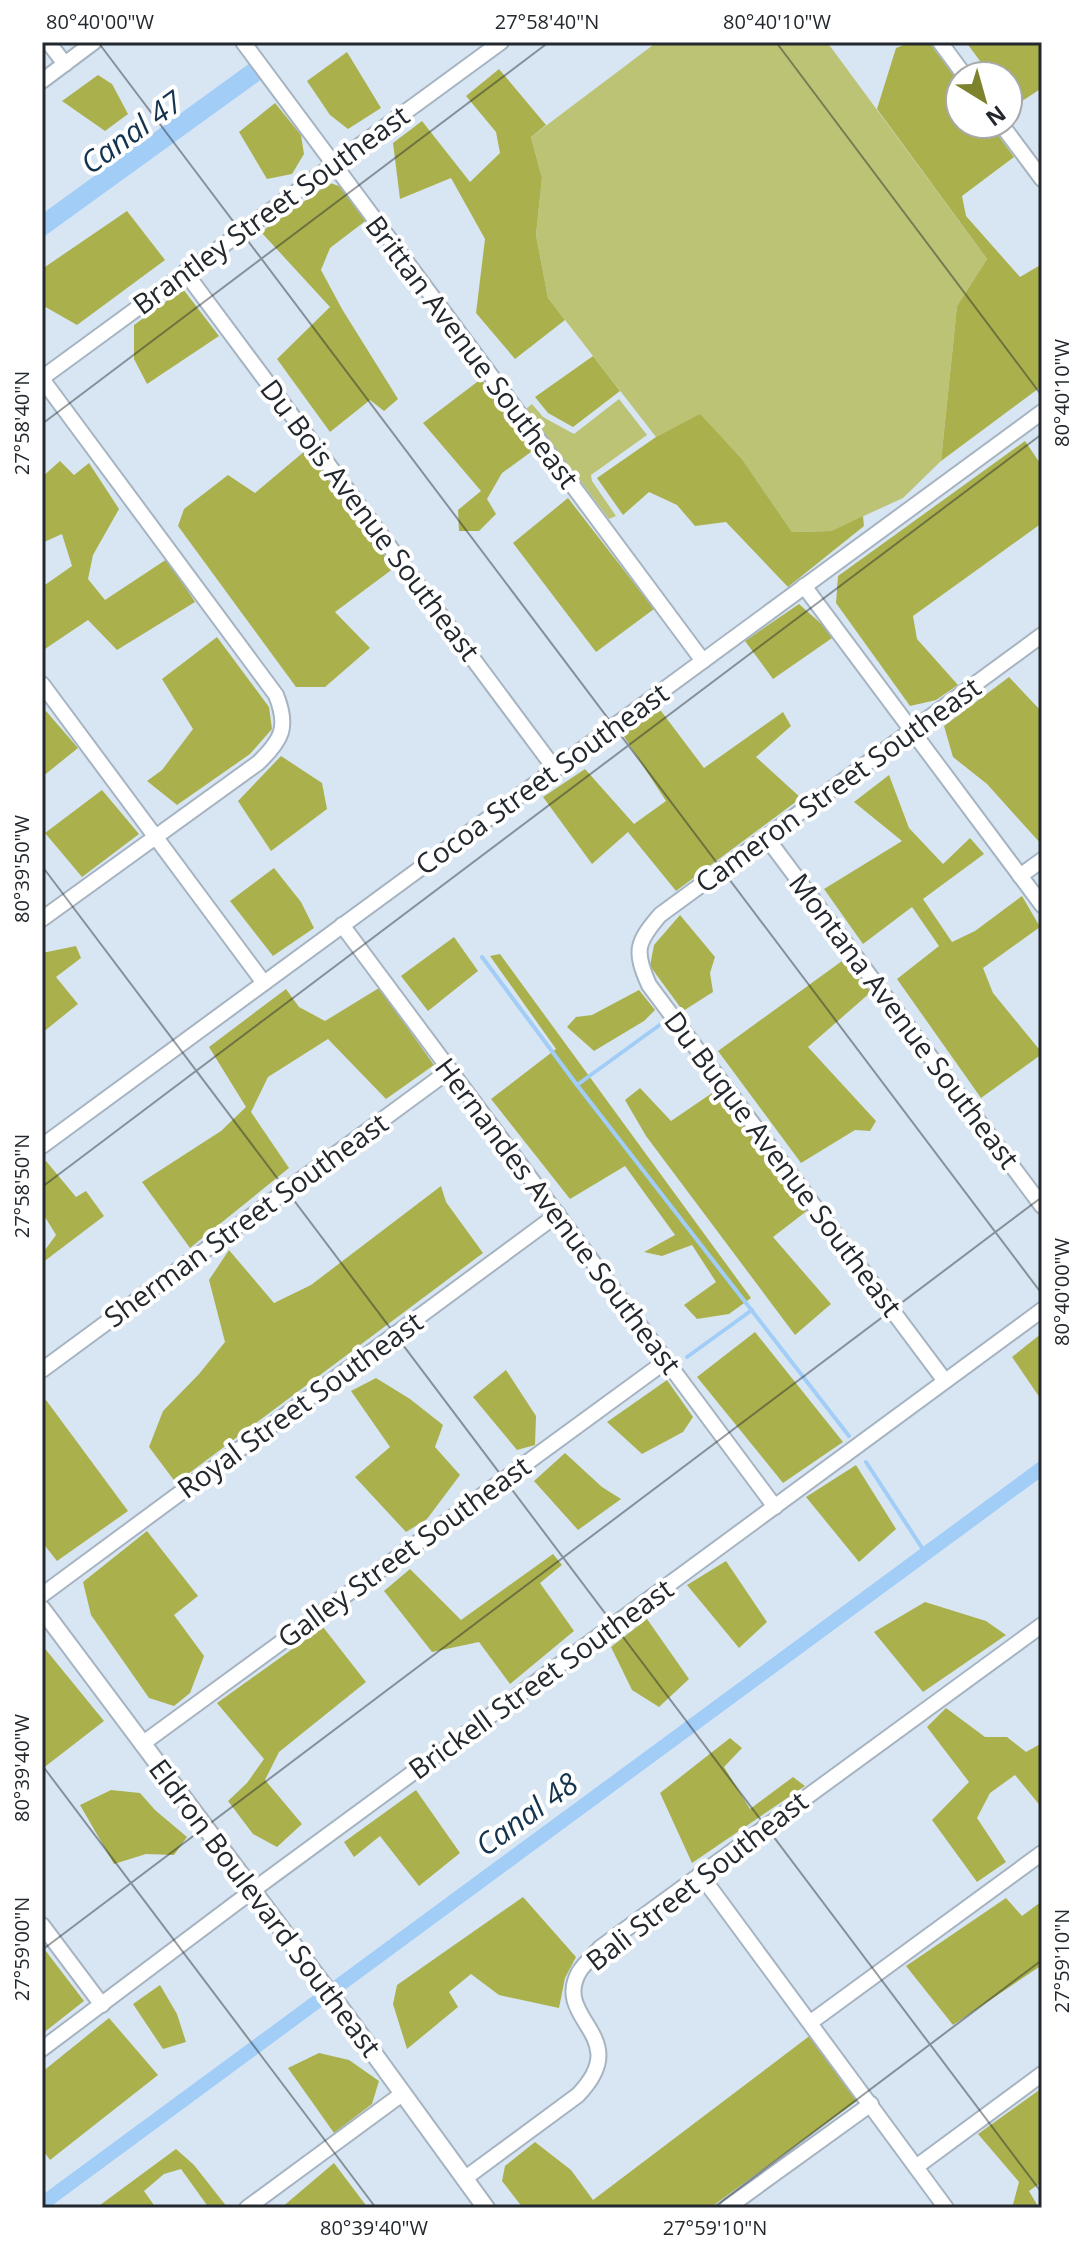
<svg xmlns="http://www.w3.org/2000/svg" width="1084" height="2250" viewBox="0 0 1084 2250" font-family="'Open Sans',sans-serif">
<rect width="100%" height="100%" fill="#d8e6f4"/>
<g fill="#bcc374">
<polygon points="657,42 827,42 987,259 957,306 941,461 903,498 831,531 792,532 742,459 700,415 656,437 548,298 536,235 542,178 531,137"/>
<polygon points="619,399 647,435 591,475 592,481 616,516 609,519 526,409 532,404 543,417 574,434"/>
</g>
<g fill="#aab14c">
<polygon points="911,42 929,42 960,84 960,124 990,124 1014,157 962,196 966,216 1020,277 1042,264 1042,386 941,461 957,306 987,259 877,109 896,48"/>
<polygon points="966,42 1042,42 1042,88 1013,107 1008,100 1008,76 991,76"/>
<polygon points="347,52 381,108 348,129 330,115 307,81"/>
<polygon points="499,69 546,125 531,137 542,178 536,235 548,298 565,320 515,359 476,313 485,239 451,178 400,199 393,143 422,121 470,182 500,153 496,132 466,96"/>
<polygon points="98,75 112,84 128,114 105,131 62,101"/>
<polygon points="275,103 301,135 304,154 292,174 267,179 239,132"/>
<polygon points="330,183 339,186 368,219 330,248 321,270 342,309 398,399 384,411 370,400 330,432 277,359 330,307 261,232"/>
<polygon points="127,211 165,260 77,325 42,305 42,269"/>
<polygon points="183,289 219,336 147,384 134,359 134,325"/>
<polygon points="593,356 620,391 573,427 548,413 535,397"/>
<polygon points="481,379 535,449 502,473 487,499 496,514 479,531 459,531 458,510 481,491 423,423"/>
<polygon points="700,414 742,459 792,532 831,531 863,516 864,526 788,587 726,522 695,526 677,505 649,492 623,515 597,478 656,437"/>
<polygon points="1025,441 1042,466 1042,523 913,616 917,639 958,685 936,700 910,706 836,603 838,576"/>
<polygon points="306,450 394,568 335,612 370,648 325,687 296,687 178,526 184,509 228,475 255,493"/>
<polygon points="60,461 74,475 89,463 119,509 93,555 88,579 105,600 167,559 195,602 117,650 88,620 45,649 42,645 42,587 72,566 62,534 42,543 42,477"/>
<polygon points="568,498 654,609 596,652 513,543"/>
<polygon points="799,604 835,636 773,679 745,641"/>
<polygon points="217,637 269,707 272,729 250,754 177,805 147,781 162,770 193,729 162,679"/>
<polygon points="1009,677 1042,712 1042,845 987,784 953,757 944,726"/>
<polygon points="658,707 704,768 783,712 791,726 756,757 801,798 676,891 628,832 592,864 543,797 585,769 634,824 666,801 623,735"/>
<polygon points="46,711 78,748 42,777 42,714"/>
<polygon points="281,756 322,783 327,809 271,851 238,801"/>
<polygon points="889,775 909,828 943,864 970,838 984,854 923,899 952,942 975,931 1022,896 1040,927 983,968 993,993 1038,1048 1042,1046 1042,1054 981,1098 897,979 939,946 912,907 863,944 824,889 902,841 854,802"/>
<polygon points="102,790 139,834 82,877 45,833"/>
<polygon points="274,868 301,902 314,928 273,956 230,901"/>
<polygon points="680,915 715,957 710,973 713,992 683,1011 650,966 654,945"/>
<polygon points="454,937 478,971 428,1011 401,976"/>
<polygon points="76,946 81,958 56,977 78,1004 42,1033 42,953"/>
<polygon points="500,954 751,1298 729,1314 697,1319 684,1305 716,1282 692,1245 662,1256 644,1252 675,1235 625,1166 570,1199 491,1099 556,1049 490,956"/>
<polygon points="842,961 871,992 808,1047 876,1121 870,1131 855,1130 801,1163 718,1051"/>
<polygon points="379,988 434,1065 386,1099 328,1039 268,1077 251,1112 289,1168 190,1248 142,1182 221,1131 246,1107 209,1047 286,989 299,1007 325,1021"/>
<polygon points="639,990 655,1010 644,1021 594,1051 567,1027 576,1017 592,1015"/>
<polygon points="640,1088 671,1121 718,1089 808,1210 773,1237 831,1304 795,1335 646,1136 625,1100"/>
<polygon points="46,1161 76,1197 86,1191 104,1216 42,1263 42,1254 56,1235 42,1212 42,1164"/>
<polygon points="441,1186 446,1202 483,1253 176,1483 149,1447 163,1411 199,1374 225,1342 209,1280 229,1250 274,1303 311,1285"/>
<polygon points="755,1332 843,1442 783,1483 697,1377"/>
<polygon points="1042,1333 1042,1401 1012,1357"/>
<polygon points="506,1370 536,1416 535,1445 517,1450 473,1397"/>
<polygon points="376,1378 410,1399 443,1425 435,1447 460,1475 427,1519 406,1532 355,1477 390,1447 351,1391"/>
<polygon points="667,1380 693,1417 683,1432 642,1454 607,1422"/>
<polygon points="46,1400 128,1511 57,1561 42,1542 42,1402"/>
<polygon points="565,1453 602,1487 621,1499 578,1530 534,1481"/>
<polygon points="856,1465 896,1529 859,1562 806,1497"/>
<polygon points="147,1531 198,1596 174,1615 204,1656 190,1693 174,1706 149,1698 91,1615 83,1582"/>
<polygon points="553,1554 562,1565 540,1583 574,1631 510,1684 479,1642 432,1652 384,1591 410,1569 461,1620"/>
<polygon points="726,1561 767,1622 739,1648 687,1585"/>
<polygon points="925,1602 986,1621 1006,1635 923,1692 874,1632"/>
<polygon points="647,1619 689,1679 659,1707 632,1690 611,1647"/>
<polygon points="323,1627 366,1682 279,1752 265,1780 302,1824 277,1847 253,1834 228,1801 247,1783 264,1759 217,1703"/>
<polygon points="42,1645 104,1721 42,1769"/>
<polygon points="946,1708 985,1737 1007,1737 1026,1752 1042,1743 1042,1808 1015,1775 990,1793 977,1818 1006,1862 977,1882 932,1820 969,1782 927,1727"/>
<polygon points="730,1738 742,1748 724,1767 750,1809 793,1777 805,1786 692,1863 660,1793"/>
<polygon points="111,1790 140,1793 155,1810 187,1837 174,1855 146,1854 114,1864 80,1805"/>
<polygon points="416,1790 460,1853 419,1886 380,1836 354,1857 344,1842"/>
<polygon points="523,1897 576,1957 565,1978 559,2008 499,1995 471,1974 449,1992 458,2007 407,2049 393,2004 397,1985"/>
<polygon points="1006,1898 1022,1916 1042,1901 1042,1965 953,2025 906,1966"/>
<polygon points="42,1946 84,2001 42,2034"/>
<polygon points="160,1985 177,2014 186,2042 163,2049 133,2004"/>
<polygon points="109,2018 158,2075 50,2160 42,2149 42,2072"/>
<polygon points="812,2034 858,2100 710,2208 523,2208 502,2181 505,2166 535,2142 571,2170 593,2200"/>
<polygon points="319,2053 349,2060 379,2081 372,2104 334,2133 288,2068"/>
<polygon points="1042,2088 1042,2182 1029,2191 1039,2208 1012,2208 1019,2182 978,2134"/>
<polygon points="176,2149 194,2165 227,2207 209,2208 181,2169 164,2174 144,2191 156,2208 96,2208"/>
<polygon points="334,2163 368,2208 281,2208"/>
</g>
<polygon fill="#a1cdf7" points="250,63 262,79 42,238 42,214"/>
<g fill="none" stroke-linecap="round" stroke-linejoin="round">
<g stroke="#a1cdf7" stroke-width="4">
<polyline points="482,957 577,1085 849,1436"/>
<polyline points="577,1085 661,1024"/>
<polyline points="687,1357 752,1310"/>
<polyline points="866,1462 926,1554"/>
</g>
<polyline stroke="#a1cdf7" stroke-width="14" points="42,2204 1042,1468"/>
<g stroke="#a6b4c2" stroke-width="18">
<g id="minor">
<polyline points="48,42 65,64"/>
<polyline points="243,42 703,661"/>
<polyline points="940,42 965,76"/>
<polyline points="42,81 94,42"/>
<polyline points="1001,124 1042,179"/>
<polyline points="185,272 555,769"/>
<polyline points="42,378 501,42"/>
<path d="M42 379 276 695C289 727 282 740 258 763L42 919"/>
<polyline points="804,586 1042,905"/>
<polyline points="42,684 264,983"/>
<polyline points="766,837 1042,1206"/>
<polyline points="1020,876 1042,860"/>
<polyline points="342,925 775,1507"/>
<polyline points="42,1146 1042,412"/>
<polyline points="42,1370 450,1070"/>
<path d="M945 1381 649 985C634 951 636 943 660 915L1042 635"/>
<polyline points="42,1595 558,1214"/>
<polyline points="142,1744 666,1361"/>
<polyline points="700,1874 946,2208"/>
<polyline points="42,1925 102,2005"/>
<polyline points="811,2022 1042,1853"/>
<polyline points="42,2049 252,1891 1042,1310"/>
<polyline points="916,2167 1042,2074"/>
<path d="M464 2179 578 2095C635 2036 552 2020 579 1972 584 1964 593 1956 600 1948L1042 1625"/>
<polyline points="247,2208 402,2094"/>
<polyline points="727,2208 871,2104"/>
</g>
</g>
<g stroke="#a6b4c2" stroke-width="20">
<polyline id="tertiary" points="42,1609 348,2018 486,2208"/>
</g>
<use href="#minor" stroke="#fff" stroke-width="14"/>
<use href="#tertiary" stroke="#fff" stroke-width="16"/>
</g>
<path fill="none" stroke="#22282d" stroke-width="2" stroke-opacity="0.45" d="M98 42 1042 1294M776 42 1042 396M42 424 549 42M42 866 1042 2193M42 1187 1042 434M42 1765 376 2208M42 1950 1042 1197M713 2208 1042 1960"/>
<g text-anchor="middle" stroke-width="8" stroke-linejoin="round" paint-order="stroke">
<g font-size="28" fill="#22282d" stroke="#fff">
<text transform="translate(271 210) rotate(-36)" y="10">Brantley Street Southeast</text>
<text transform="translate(472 352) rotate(53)" y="10">Brittan Avenue Southeast</text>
<text transform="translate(370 520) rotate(53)" y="10">Du Bois Avenue Southeast</text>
<text transform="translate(542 779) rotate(-36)" y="10">Cocoa Street Southeast</text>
<text transform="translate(838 785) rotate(-36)" y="10">Cameron Street Southeast</text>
<text transform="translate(904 1021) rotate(53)" y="10">Montana Avenue Southeast</text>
<text transform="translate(783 1164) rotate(53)" y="10">Du Buque Avenue Southeast</text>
<text transform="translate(558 1216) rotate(53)" y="10">Hernandes Avenue Southeast</text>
<text transform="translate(246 1220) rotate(-36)" y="10">Sherman Street Southeast</text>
<text transform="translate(300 1405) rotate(-36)" y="10">Royal Street Southeast</text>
<text transform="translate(404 1552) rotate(-36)" y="10">Galley Street Southeast</text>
<text transform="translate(541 1679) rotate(-36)" y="10">Brickell Street Southeast</text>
<text transform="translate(697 1881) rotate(-38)" y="10">Bali Street Southeast</text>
<text transform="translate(265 1908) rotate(53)" y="10">Eldron Boulevard Southeast</text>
</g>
<g font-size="30" font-style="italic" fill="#13334f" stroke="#fff">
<text transform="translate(132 133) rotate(-36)" y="10">Canal 47</text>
<text transform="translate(527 1815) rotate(-36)" y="10">Canal 48</text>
</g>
</g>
<rect width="1084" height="2250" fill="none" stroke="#ffffff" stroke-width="88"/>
<g transform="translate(984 100) rotate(143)"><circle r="38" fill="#ffffff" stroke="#a7a9ab" stroke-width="2"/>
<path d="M0-6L14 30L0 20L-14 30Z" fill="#7d832d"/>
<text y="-12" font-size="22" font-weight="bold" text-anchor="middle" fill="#22282d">N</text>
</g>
<rect x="44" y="44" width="996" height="2162" fill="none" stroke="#22282d" stroke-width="3"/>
<g font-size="20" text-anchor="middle" fill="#22282d">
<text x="100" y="29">80°40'00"W</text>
<text x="547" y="29">27°58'40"N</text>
<text x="777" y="29">80°40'10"W</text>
<text transform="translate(1062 393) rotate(-90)" y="7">80°40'10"W</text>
<text transform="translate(22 423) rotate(-90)" y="7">27°58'40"N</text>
<text transform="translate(22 869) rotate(-90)" y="7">80°39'50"W</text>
<text transform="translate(22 1186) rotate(-90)" y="7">27°58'50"N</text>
<text transform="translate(1062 1292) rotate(-90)" y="7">80°40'00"W</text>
<text transform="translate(22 1768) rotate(-90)" y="7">80°39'40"W</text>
<text transform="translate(22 1949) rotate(-90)" y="7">27°59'00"N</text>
<text transform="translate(1062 1961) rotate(-90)" y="7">27°59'10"N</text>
<text x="374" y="2235">80°39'40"W</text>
<text x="715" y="2235">27°59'10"N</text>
</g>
</svg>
